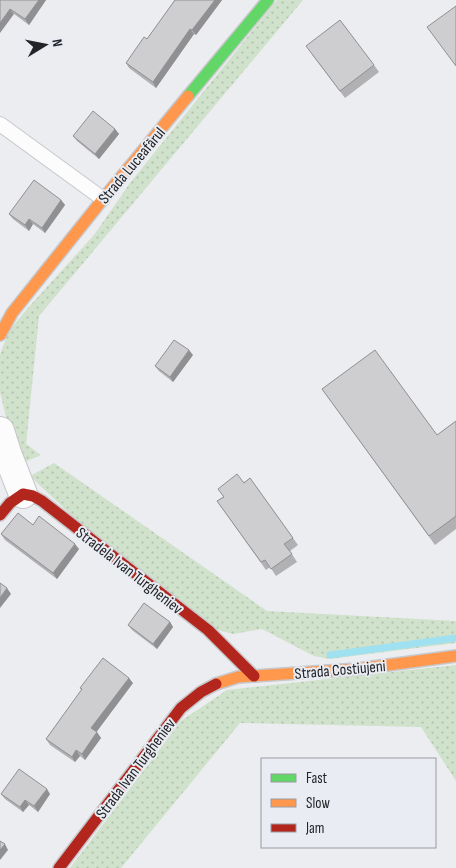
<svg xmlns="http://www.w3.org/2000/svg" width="456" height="868" viewBox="0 0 456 868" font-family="'Sofia Sans Condensed',sans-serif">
<defs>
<pattern id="green-dots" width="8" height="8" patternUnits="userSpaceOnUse" patternTransform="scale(1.25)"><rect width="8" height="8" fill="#d0e2cb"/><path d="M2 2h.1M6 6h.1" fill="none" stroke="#b2c2ae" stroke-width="1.8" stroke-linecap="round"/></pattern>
</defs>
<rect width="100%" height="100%" fill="#ebedf0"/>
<g fill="url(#green-dots)">
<polygon points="277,0 303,0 39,316 26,444 41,455 20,464 13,446 0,392 0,355 8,332 27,309 94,235 130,183"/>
<polygon points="54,463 267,611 456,621 456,643 330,659 314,656 262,629 233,634 218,630 87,530 30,476"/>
<polygon points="456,665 456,781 421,727 240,723 121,868 70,868 181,721 227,690"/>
</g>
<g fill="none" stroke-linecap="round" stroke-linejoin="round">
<polyline stroke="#9fe0f1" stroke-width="7" points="330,655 456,638"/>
<g stroke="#c7c8cb" stroke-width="16">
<polyline id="lane" points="0,124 103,199"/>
</g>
<g stroke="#c7c8cb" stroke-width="30">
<polyline id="street" points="0,431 7,453 23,494"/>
</g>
<g stroke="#c7c8cb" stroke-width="14">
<polyline id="fast" points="188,96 268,0"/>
</g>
<g stroke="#c7c8cb" stroke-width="14">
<g id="slow">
<polyline points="0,335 12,313 103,199 188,96"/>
<polyline points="216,684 238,677 358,669 456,656"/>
</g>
</g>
<g stroke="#c7c8cb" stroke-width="14">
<g id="jam">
<polyline points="0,515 10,503 23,494 33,496 42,501 208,630 254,676"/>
<polyline points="59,868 181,708 201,692 216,684"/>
</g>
</g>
<use href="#lane" stroke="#fcfcfd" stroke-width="14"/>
<use href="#street" stroke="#fcfcfd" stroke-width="28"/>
<use href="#fast" stroke="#63d668" stroke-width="11"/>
<use href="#slow" stroke="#ff974d" stroke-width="11"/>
<use href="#jam" stroke="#b3261e" stroke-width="11"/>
</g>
<g fill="#b1b1b3">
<polygon points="0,0 46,0 29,25 14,14"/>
<polygon points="175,0 222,0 196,35 194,34 156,88 129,68 126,63 147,39"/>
<polygon points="311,53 374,65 379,72 345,98"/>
<polygon points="115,129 119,134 99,159 77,141 73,136"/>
<polygon points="61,200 65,205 45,233 33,224 29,231 13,219 9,214"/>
<polygon points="193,355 173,382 159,371 155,366"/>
<polygon points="322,389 437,435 456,421 456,529 435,545"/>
<polygon points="250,478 298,545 290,551 297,562 276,576 270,567 266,570 217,501"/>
<polygon points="33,525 79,549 57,579 5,540 1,534"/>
<polygon points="170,622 173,627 157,649 132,630 128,625"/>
<polygon points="133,683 96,732 101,738 85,760 80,756 75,762 50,745 46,739 82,690 80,688"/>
<polygon points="1,794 50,794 38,812 29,805 23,812 5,799"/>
</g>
<g fill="#909092">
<polygon points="39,0 46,0 29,25 25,19"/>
<polygon points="215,0 222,0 196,35 192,30"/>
<polygon points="10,9 14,14 0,33 0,23"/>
<polygon points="190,29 194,34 156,88 153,82"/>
<polygon points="115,129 119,134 99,159 95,154"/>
<polygon points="61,200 65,205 45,233 42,228"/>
<polygon points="29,219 33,224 29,231 25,225"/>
<polygon points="189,350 193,355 173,382 170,377"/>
<polygon points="75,544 79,549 57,579 53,573"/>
<polygon points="7,588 11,594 0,608 0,598"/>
<polygon points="170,622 173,627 157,649 153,644"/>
<polygon points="129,678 133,683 95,734 91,728"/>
<polygon points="97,732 101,738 85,760 82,754"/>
<polygon points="76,750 80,756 75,762 72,757"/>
<polygon points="47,789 50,794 38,812 34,806"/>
<polygon points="25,800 29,805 23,812 20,807"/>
<polygon points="5,844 8,850 0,860 0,850"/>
</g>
<g fill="#ceced0" stroke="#909092">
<polygon points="0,0 39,0 25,19 10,9 0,23"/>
<polygon points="175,0 215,0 192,30 190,29 153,82 126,63 144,37 147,39"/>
<polygon points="456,6 456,66 427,27"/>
<polygon points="340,20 374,65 340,91 306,46"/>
<polygon points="93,111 115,129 95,154 73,136"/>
<polygon points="34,180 61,200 42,228 29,219 25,225 9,214"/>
<polygon points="174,340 189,350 170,377 155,366"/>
<polygon points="375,350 437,435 456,421 456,516 429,536 322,389"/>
<polygon points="237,474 244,483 250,478 293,538 284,544 292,554 271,569 265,560 261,562 217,501 224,497 218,489"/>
<polygon points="18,513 33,525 39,516 75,544 53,573 1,534"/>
<polygon points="0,583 7,588 0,598"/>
<polygon points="144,603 170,622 153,644 128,625"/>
<polygon points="103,658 129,678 91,728 97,732 82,754 76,750 72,757 46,739 82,689 80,688"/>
<polygon points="19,769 47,789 34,806 25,800 20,807 1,794"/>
<polygon points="0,841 5,844 0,850"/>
</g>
<g text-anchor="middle" stroke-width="4" stroke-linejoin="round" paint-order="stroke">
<g font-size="16" fill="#232427" stroke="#e9ecf2">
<text transform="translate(131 165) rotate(-50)" y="6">Strada Luceafărul</text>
<text transform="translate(130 570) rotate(38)" y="6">Stradela Ivan Turgheniev</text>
<text transform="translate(340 669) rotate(-5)" y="6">Strada Costiujeni</text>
<text transform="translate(135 768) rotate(-53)" y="6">Strada Ivan Turgheniev</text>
</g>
</g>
<rect x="261" y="758" width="175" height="90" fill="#e9ecf2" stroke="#9a9ca1"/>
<rect x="271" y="774" width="25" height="8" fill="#63d668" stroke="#9a9ca1"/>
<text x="306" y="783" font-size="15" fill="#232427">Fast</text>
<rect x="271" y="799" width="25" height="8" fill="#ff974d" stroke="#9a9ca1"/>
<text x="306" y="808" font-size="15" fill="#232427">Slow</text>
<rect x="271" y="824" width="25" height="8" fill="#b3261e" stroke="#9a9ca1"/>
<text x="306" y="833" font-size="15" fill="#232427">Jam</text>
<g transform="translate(45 45) rotate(80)" stroke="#e9ecf2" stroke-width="4" paint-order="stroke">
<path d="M0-4L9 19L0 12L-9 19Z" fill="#232427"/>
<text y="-8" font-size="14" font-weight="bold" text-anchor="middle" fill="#232427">N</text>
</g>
</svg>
